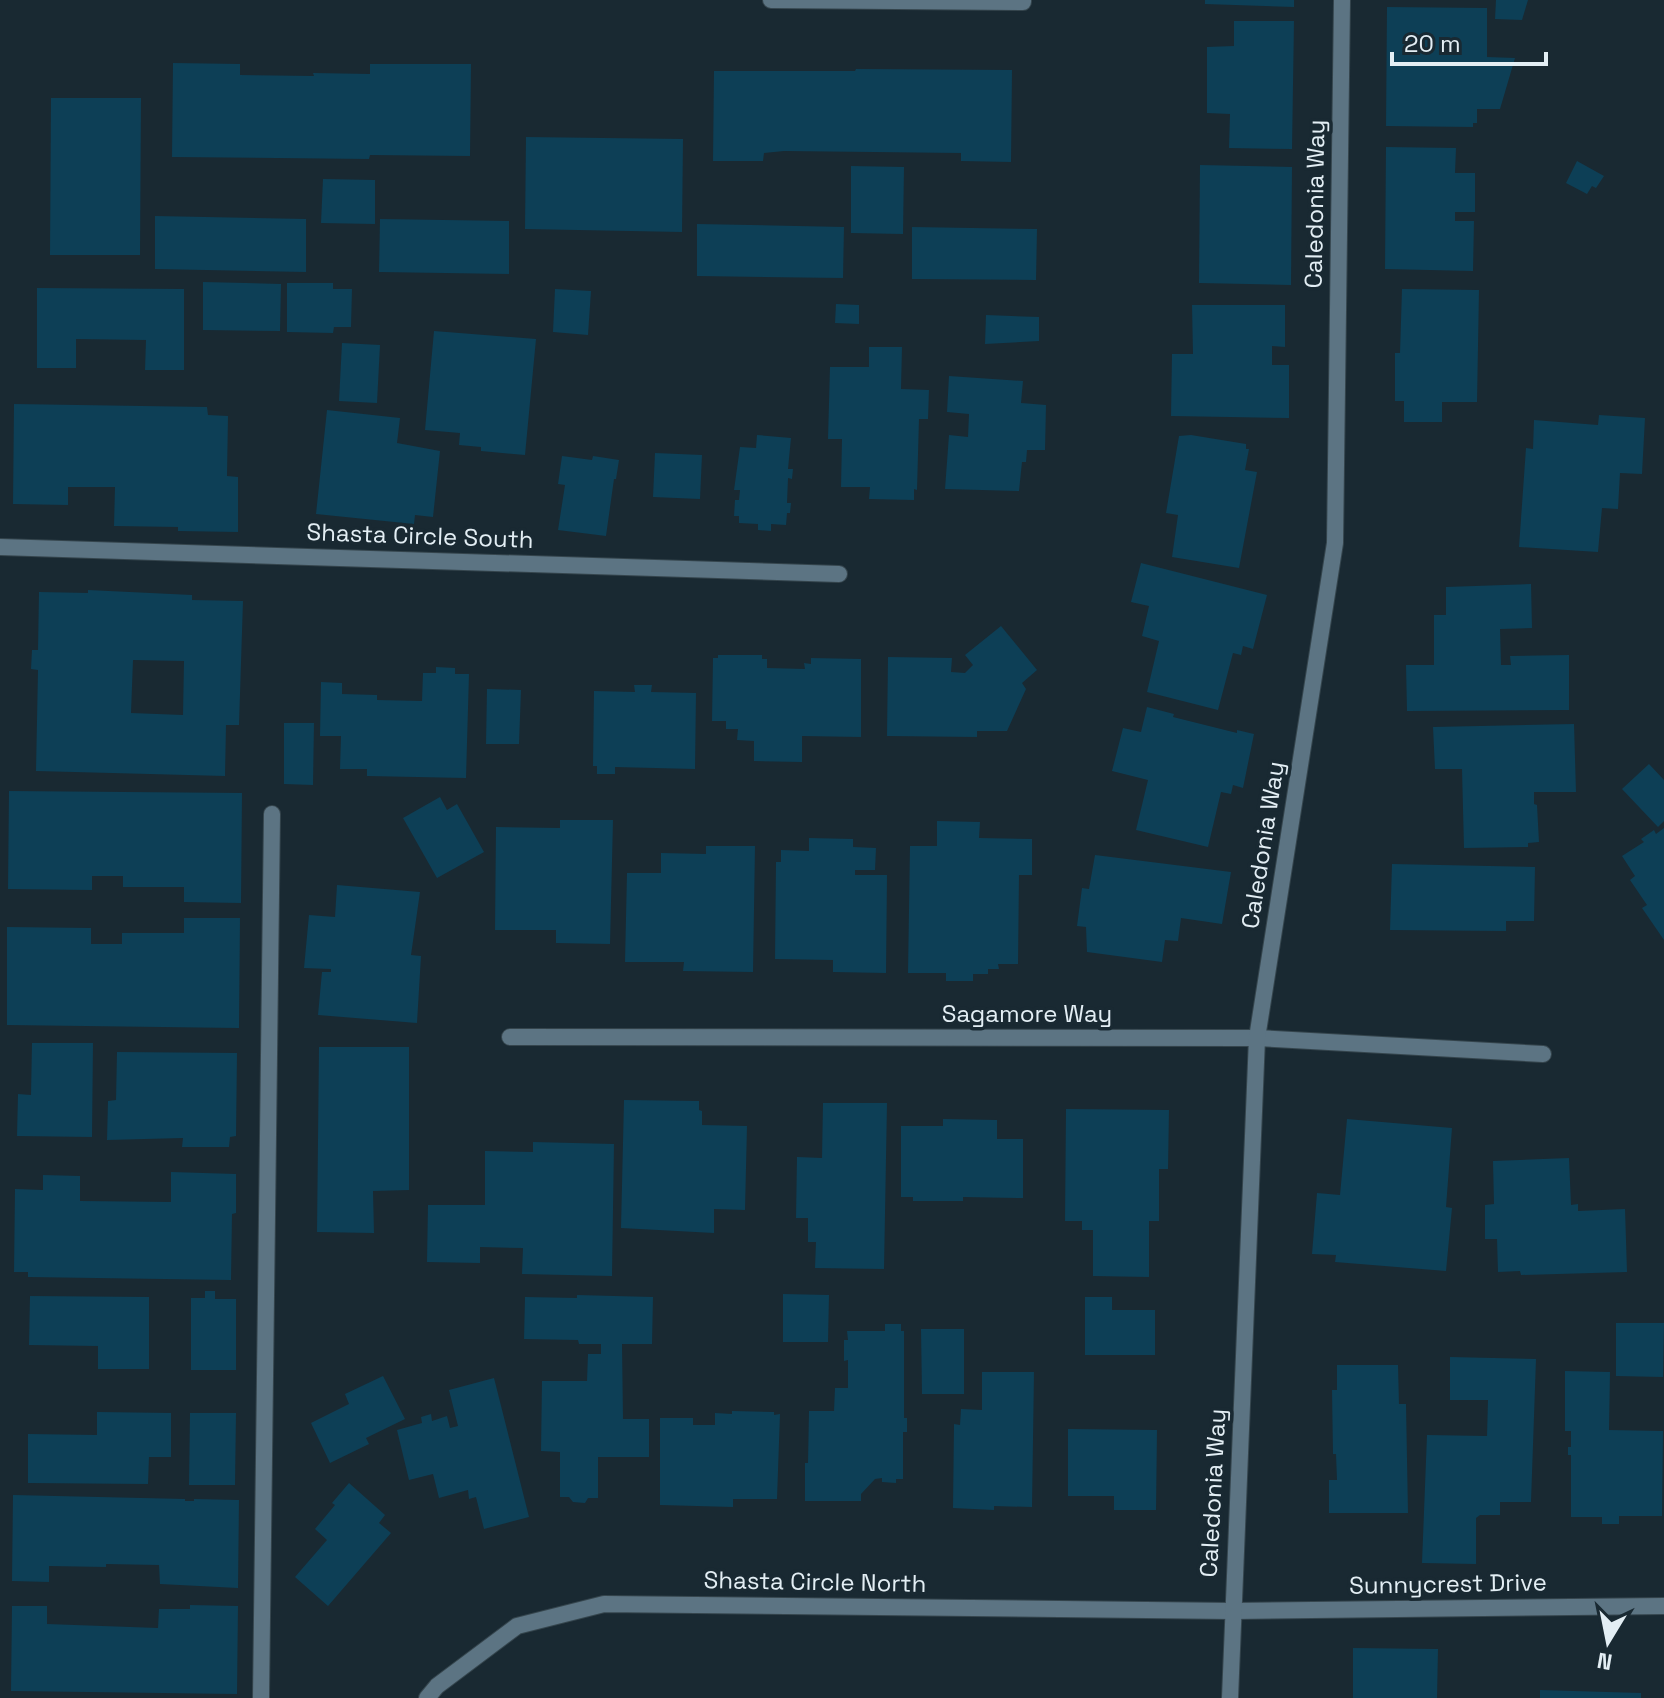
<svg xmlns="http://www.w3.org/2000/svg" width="1664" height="1698" viewBox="0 0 1664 1698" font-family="'Space Grotesk',sans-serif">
<rect width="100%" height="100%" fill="#192932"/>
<g fill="#0d3f56" fill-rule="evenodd">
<polygon points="1205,0 1294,0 1294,7 1205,4"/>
<polygon points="1496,0 1528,0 1522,20 1495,19"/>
<polygon points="1387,7 1487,8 1487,57 1515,58 1500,109 1477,109 1477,123 1473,123 1473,127 1386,126"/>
<polygon points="1234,21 1294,21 1292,149 1229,148 1230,114 1207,113 1207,47 1234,46"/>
<polygon points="173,63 240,64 240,75 314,76 313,73 370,74 370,64 471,64 470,156 370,155 369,159 172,157"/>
<polygon points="856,69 1012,70 1011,162 961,161 961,153 784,151 764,153 763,161 713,161 714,71 855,71"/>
<polygon points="51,98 141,98 140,255 50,255"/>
<polygon points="526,137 683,139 682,232 525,229"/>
<polygon points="1386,147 1456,148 1455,173 1475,173 1475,212 1455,212 1455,221 1474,221 1473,271 1385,269"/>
<polygon points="1577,161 1604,176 1596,188 1592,186 1587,194 1566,183"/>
<polygon points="1200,165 1292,167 1291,285 1199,283"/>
<polygon points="851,166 904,167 903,234 851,233"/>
<polygon points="323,179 375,180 375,224 321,223"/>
<polygon points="155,216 306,219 306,272 155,269"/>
<polygon points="380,219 509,221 509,274 379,272"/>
<polygon points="697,224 844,227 843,278 697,276"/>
<polygon points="912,227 1037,229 1036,280 912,279"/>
<polygon points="203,282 281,284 280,331 203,330"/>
<polygon points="287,283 333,283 333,289 352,289 351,327 334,327 333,333 287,332"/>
<polygon points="37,288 184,289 184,370 145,370 146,340 76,339 76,368 37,368"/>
<polygon points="555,289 591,291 588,335 553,332"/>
<polygon points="1402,289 1479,290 1477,402 1442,402 1442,422 1404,422 1404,401 1395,401 1395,353 1400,353"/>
<polygon points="836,304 859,305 859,324 835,323"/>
<polygon points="1192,305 1285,305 1285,347 1272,346 1272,365 1289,365 1289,418 1171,416 1172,354 1193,354"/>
<polygon points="986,315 1039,317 1039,341 985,344"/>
<polygon points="434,331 536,339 525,455 481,451 481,447 459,445 460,433 425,430"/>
<polygon points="342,343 380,345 377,403 339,401"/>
<polygon points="869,347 902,347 901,389 929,390 928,419 919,419 917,490 914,489 914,500 869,499 870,487 841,487 842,439 828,439 830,367 869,367"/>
<polygon points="949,376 1023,381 1021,403 1046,405 1045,450 1027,450 1026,462 1022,462 1019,491 945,489 949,435 968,437 969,414 947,412"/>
<polygon points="14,404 207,407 208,415 228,416 227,476 238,477 238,532 178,531 178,527 114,526 115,487 68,487 68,505 13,504"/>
<polygon points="327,410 400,418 397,443 440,451 433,517 415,515 414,524 316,514"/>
<polygon points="1599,415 1645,418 1642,474 1620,473 1618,509 1602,508 1598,552 1519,547 1526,448 1533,449 1534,420 1598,425"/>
<polygon points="757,435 791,438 788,469 793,469 792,479 788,478 787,503 791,503 790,513 787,513 786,525 771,524 771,531 758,530 758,524 739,523 739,516 734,516 735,500 739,500 740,490 734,490 740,447 756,448"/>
<polygon points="1191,435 1246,444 1246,449 1249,449 1245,470 1257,472 1239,568 1172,557 1178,515 1166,513 1179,436"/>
<polygon points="655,453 702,455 700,499 653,497"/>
<polygon points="562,456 592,460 593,456 619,460 616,479 614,479 606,536 558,530 565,485 558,484"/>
<polygon points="1141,563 1267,595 1253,649 1243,646 1241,655 1233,653 1218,710 1147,692 1159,641 1142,636 1149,606 1131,602"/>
<polygon points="1531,584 1532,628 1500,629 1501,665 1511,665 1510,656 1569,655 1569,710 1407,711 1406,665 1434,665 1434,615 1446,615 1446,587"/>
<path d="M88 590 192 595V600L243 601 239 725H226L225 776 36 771 38 670 31 669 32 650H38L39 592 88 593ZM133 660 184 661 183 715 131 713Z"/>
<polygon points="1001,626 1037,670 1022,683 1026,689 1007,731 977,731 977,737 887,736 888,657 952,658 951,672 965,673 973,665 965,655"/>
<polygon points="718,655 762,655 762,659 767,659 767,668 805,669 804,663 811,664 811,658 861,659 861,737 802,736 802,762 754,761 754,741 737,740 738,729 726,729 726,721 712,721 713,658 718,658"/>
<polygon points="436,667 455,668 455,674 469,674 466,778 367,776 367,769 340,769 341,736 320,736 321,682 342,683 342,694 377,695 377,700 422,701 423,673 436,673"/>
<polygon points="634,685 652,685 651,692 696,693 695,769 615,767 615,774 597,774 597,766 593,766 594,691 635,692"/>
<polygon points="487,689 521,690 519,744 486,744"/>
<polygon points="1147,707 1174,714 1173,717 1237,733 1237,730 1254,734 1243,788 1233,785 1231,794 1221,792 1208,847 1136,830 1148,780 1112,771 1123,728 1141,732"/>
<polygon points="284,723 314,723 313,785 284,784"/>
<polygon points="1574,724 1576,792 1534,792 1534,804 1537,805 1539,842 1528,843 1528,847 1464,848 1462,769 1435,769 1433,727"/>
<polygon points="1649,764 1664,780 1664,821 1658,827 1622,789"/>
<polygon points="9,791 242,793 241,903 184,902 184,887 123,887 123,876 92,876 92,890 8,889"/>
<polygon points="440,797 447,810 457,804 484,852 437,878 403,818"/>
<polygon points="560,820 613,820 610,944 556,943 556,930 495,930 496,827 560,828"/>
<polygon points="937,821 980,822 979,838 1032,839 1032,875 1019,875 1018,964 998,964 999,969 988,969 988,974 973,974 973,981 946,981 946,973 908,973 910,846 937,846"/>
<polygon points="1664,828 1664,940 1642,908 1647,905 1630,880 1635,876 1622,856 1644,842 1641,839 1654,830 1656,834"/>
<polygon points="809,838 853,839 853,847 876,848 875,870 855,870 855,875 887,875 886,973 833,972 833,960 775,959 776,862 781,862 781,850 809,851"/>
<polygon points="706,846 755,846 753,972 683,971 684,962 625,962 627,873 661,873 661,853 706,854"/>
<polygon points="1095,855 1231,872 1222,924 1181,918 1178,941 1165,940 1162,962 1087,952 1086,927 1077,926 1082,888 1089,889"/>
<polygon points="1392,864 1535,867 1534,921 1506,921 1506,931 1390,930"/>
<polygon points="337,885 420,892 411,955 421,956 417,1023 318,1015 322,972 331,972 331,969 304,968 309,915 335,917"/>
<polygon points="184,918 240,918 239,1028 7,1025 7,927 91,928 91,944 122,944 122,933 184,933"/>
<polygon points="32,1043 93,1043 92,1137 17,1136 18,1094 31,1095"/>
<polygon points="319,1047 409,1047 409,1190 373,1191 374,1233 317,1232"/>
<polygon points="117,1052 237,1053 236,1136 230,1137 229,1147 182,1147 183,1138 107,1140 108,1101 116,1100"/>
<polygon points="624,1100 699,1101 699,1110 702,1111 702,1125 747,1126 745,1210 714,1209 714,1233 621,1228"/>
<polygon points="823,1103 887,1103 884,1269 815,1268 816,1242 808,1242 808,1218 796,1218 797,1157 822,1158"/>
<polygon points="1066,1109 1169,1110 1168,1169 1159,1169 1159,1221 1149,1221 1149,1277 1093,1276 1093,1230 1082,1230 1082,1221 1065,1221"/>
<polygon points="943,1119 997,1120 997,1139 1023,1139 1023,1198 963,1197 963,1201 913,1201 913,1197 901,1197 901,1126 943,1126"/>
<polygon points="1347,1119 1452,1128 1446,1207 1452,1208 1446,1271 1335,1262 1336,1255 1312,1254 1317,1193 1340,1195"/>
<polygon points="533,1142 614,1144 612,1276 522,1274 523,1248 480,1247 480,1263 427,1262 428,1205 485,1205 485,1151 533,1152"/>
<polygon points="1569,1158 1571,1205 1578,1204 1578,1211 1625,1209 1627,1272 1521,1275 1520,1271 1498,1272 1497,1239 1485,1239 1485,1205 1494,1204 1493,1161"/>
<polygon points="171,1172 236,1174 236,1213 232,1214 231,1280 28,1277 28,1272 14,1272 15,1189 43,1190 43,1175 80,1176 80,1201 171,1202"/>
<polygon points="205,1291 215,1291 215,1299 236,1299 236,1370 191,1370 191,1298 205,1298"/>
<polygon points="783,1294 829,1295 828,1342 783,1342"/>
<polygon points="577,1295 653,1297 652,1344 622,1344 623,1419 649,1419 649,1457 598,1457 598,1498 588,1498 585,1503 573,1502 569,1497 560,1497 560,1452 541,1451 542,1381 587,1381 588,1354 601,1354 601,1344 579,1344 578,1340 524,1339 525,1297 577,1298"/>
<polygon points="30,1296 149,1297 149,1369 98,1369 98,1346 29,1345"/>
<polygon points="1085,1297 1112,1297 1112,1310 1155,1310 1155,1355 1085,1355"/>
<polygon points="1616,1323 1664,1323 1663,1377 1616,1376"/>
<polygon points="885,1324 901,1324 901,1331 904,1331 904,1418 907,1418 907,1432 903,1432 903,1479 896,1479 896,1483 882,1482 882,1478 875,1479 861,1494 861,1501 805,1501 805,1463 808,1463 809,1411 834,1411 835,1388 848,1388 848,1360 844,1361 844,1340 848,1340 847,1331 885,1331"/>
<polygon points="921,1329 964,1329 964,1394 922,1394"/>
<polygon points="1450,1357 1536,1359 1531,1502 1500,1502 1500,1515 1480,1515 1476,1518 1476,1564 1422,1563 1427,1435 1487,1436 1488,1400 1450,1400"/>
<polygon points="1337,1365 1398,1365 1399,1404 1406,1404 1408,1513 1329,1513 1329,1480 1337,1480 1336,1454 1333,1454 1332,1390 1337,1390"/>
<polygon points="1565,1371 1610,1372 1609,1430 1663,1431 1662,1516 1619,1516 1619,1524 1602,1524 1602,1517 1571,1517 1571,1455 1568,1455 1568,1447 1571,1447 1571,1431 1565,1431"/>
<polygon points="982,1372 1034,1372 1032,1507 994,1506 994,1510 953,1508 954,1424 960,1425 961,1409 982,1410"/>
<polygon points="383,1376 405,1419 366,1438 369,1444 330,1463 311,1423 349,1404 345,1394"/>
<polygon points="494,1378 529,1517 484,1529 476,1497 469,1499 468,1490 439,1498 433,1474 409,1480 397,1430 422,1423 421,1417 431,1414 432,1421 447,1416 450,1428 458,1426 449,1390"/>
<polygon points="732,1411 774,1412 774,1415 780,1414 777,1499 733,1499 733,1507 660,1505 660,1418 693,1418 693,1425 715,1425 715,1413 732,1414"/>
<polygon points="97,1412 171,1413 171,1457 149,1457 148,1484 28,1483 28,1434 97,1435"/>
<polygon points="190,1413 236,1413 235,1485 189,1485"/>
<polygon points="1068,1429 1157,1430 1156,1510 1114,1510 1114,1496 1068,1496"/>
<polygon points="349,1483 385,1515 379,1523 391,1533 328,1606 295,1577 327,1540 315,1529 335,1505 332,1503"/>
<polygon points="13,1495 185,1499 185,1501 194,1501 194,1499 239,1500 238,1588 160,1584 159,1565 106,1564 106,1567 49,1566 49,1582 12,1581"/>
<polygon points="190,1605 238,1606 237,1694 11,1691 12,1606 47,1606 47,1624 158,1628 159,1609 190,1609"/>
<polygon points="1353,1648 1438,1649 1437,1698 1353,1698"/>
<polygon points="1540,1690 1641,1693 1641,1698 1540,1698"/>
</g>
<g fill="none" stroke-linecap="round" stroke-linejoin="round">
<g stroke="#35454d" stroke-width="18">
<polyline id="lane" points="261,1698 272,814"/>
</g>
<g stroke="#35454d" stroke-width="18">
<g id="street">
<polyline points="771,0 1023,2 1023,0"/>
<polyline points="0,547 839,574"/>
<polyline points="510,1037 1257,1038 1543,1054"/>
<polyline points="427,1698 437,1686 517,1626 604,1604 1232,1611 1664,1606"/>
<polyline points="1230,1698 1257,1038 1335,543 1342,0"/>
</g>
</g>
<use href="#lane" stroke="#5c7483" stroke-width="16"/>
<use href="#street" stroke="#5c7483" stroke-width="16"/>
</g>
<g text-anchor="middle" stroke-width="7" stroke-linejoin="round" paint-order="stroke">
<g font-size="24" fill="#e3eef4" stroke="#192932">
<text transform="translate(1315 204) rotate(-89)" y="8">Caledonia Way</text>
<text transform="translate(420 536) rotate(2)" y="8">Shasta Circle South</text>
<text transform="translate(1263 845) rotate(-81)" y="8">Caledonia Way</text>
<text x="1027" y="1022">Sagamore Way</text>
<text transform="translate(1213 1493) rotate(-87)" y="8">Caledonia Way</text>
<text transform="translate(815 1582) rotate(1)" y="8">Shasta Circle North</text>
<text transform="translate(1448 1584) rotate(-1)" y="8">Sunnycrest Drive</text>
</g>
</g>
<g transform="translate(1608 1642) rotate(190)" stroke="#192932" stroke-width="6" paint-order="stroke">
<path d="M0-6L14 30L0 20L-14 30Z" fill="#e3eef4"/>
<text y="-12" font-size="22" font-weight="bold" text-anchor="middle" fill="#e3eef4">N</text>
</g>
<path d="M1392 52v12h154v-12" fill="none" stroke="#e3eef4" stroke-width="4"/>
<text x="1404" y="52" font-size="24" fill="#e3eef4" stroke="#192932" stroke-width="6" paint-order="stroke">20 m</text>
</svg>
